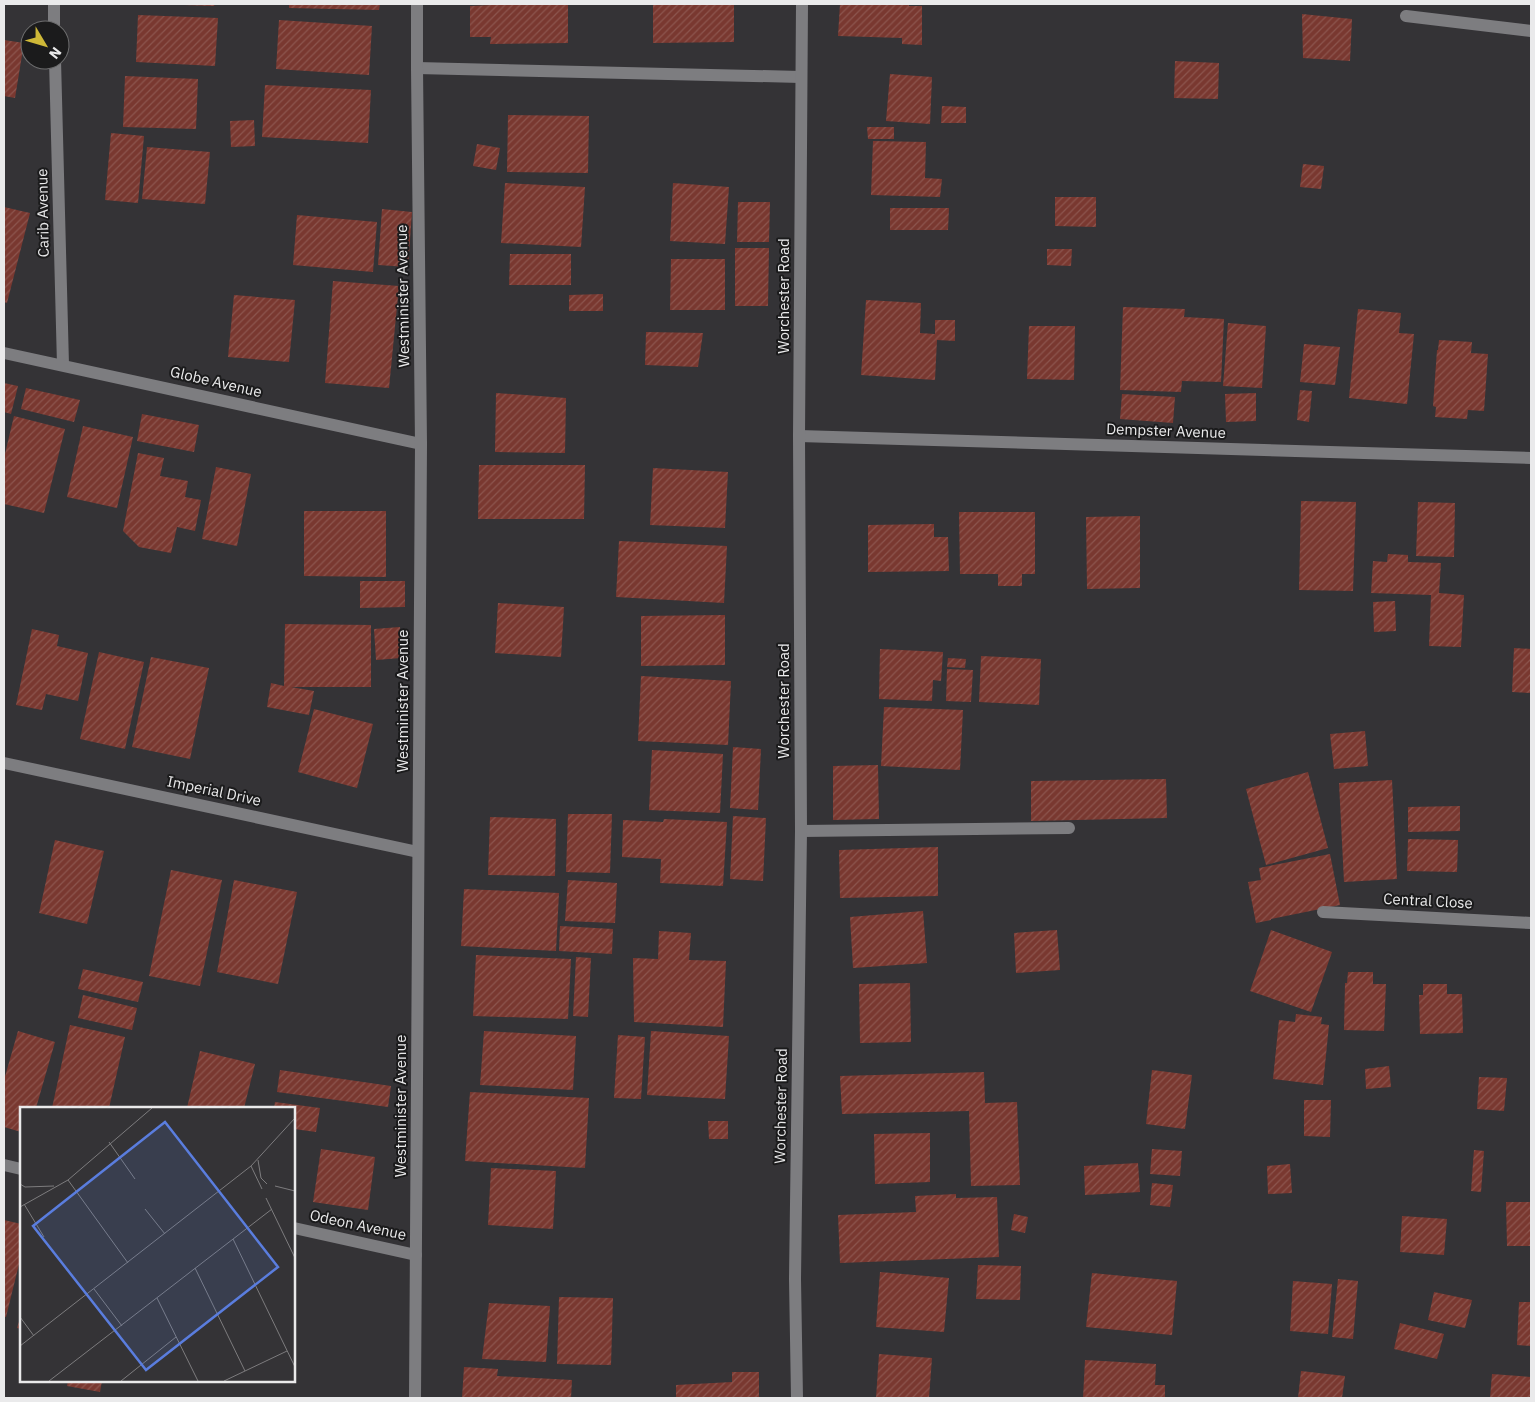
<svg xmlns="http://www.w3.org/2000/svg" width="1535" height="1402" viewBox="0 0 1535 1402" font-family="'IBM Plex Sans',sans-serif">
<defs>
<pattern id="building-hatch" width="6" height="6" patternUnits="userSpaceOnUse" patternTransform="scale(1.25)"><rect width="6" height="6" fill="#793830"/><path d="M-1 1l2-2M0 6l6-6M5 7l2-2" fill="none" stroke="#8c554e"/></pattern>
</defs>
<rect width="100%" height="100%" fill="#343336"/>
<g fill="url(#building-hatch)">
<polygon points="184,4 215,4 214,6 184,5"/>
<polygon points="289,4 380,4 379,10 289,8"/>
<polygon points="492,4 568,4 568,43 490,44 491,37 470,37 470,6 492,5"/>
<polygon points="653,4 734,4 734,42 653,43"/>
<polygon points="840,4 909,4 909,6 922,6 922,45 902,44 902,38 838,36"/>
<polygon points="1302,14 1352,19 1350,61 1303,58"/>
<polygon points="138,15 218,18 215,66 136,62"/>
<polygon points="279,20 372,26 369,75 276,69"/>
<polygon points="4,40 24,43 15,98 4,96"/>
<polygon points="1175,61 1219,63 1218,99 1174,98"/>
<polygon points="890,74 932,77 930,124 886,121"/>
<polygon points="125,76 198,79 196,129 123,127"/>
<polygon points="265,85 371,90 368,143 262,137"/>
<polygon points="942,106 966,107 966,123 941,123"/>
<polygon points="508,115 589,116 588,173 507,172"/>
<polygon points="254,120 255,146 231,147 230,121"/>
<polygon points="867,127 894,127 894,139 868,139"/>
<polygon points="111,133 144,136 138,203 105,200"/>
<polygon points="873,141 926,142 925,178 942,179 940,197 871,195"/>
<polygon points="477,144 500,148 496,170 473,166"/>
<polygon points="147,147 210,152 205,204 142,199"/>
<polygon points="1303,164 1324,166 1321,189 1300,187"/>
<polygon points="505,183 585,187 581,247 501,243"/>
<polygon points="673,183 729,187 725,244 670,241"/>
<polygon points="1055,197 1096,197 1096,227 1055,226"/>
<polygon points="738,202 770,202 769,242 737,242"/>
<polygon points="4,207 30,213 7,303 4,302"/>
<polygon points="890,208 949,208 948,230 890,230"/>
<polygon points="382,209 412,212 408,267 378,265"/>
<polygon points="297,215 377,222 373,272 293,265"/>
<polygon points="735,248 769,248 768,306 735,306"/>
<polygon points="1047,249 1072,249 1071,266 1047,265"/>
<polygon points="510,254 571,254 571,285 509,285"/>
<polygon points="671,259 725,259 725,310 670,310"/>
<polygon points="333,281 399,286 389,388 325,383"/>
<polygon points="603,294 603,311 569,311 569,295"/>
<polygon points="234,295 295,300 289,362 228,357"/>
<polygon points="866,300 921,303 920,333 935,334 935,320 955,320 955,341 937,340 935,380 861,375"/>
<polygon points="1123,307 1185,309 1184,317 1224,319 1221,382 1182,381 1181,392 1120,390"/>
<polygon points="1358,309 1401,313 1399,333 1414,334 1407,404 1349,398"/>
<polygon points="1228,323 1266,326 1262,388 1223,386"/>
<polygon points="1029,326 1075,326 1074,380 1027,379"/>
<polygon points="646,332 703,333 698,367 645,365"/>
<polygon points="1439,340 1472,342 1471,353 1488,354 1484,411 1468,410 1467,419 1435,417 1436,407 1433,406 1437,350 1438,350"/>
<polygon points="1304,344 1340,347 1335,385 1300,382"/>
<polygon points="4,383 18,386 11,414 4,412"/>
<polygon points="26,388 80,400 74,422 21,409"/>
<polygon points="1300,390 1312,391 1309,422 1297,420"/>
<polygon points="496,393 566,398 565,453 495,452"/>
<polygon points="1256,393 1256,421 1226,422 1225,394"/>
<polygon points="1122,394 1175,397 1173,423 1120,419"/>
<polygon points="142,414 199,425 194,452 137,441"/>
<polygon points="14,416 65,429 44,513 4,504 4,458"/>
<polygon points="83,426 133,437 117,508 67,497"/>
<polygon points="138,453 164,458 160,476 188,481 185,497 201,500 195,531 177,527 171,553 139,547 123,531"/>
<polygon points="479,465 585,465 584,519 478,519"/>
<polygon points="216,467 251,474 237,546 202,539"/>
<polygon points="653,468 728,472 725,528 650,525"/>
<polygon points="1301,501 1356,502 1353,591 1299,590"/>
<polygon points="1418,502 1455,503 1454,557 1416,556"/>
<polygon points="304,511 386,511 386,577 304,576"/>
<polygon points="959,512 1035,512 1035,574 1022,574 1022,586 998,586 998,574 960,574"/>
<polygon points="1140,516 1140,588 1087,589 1086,517"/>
<polygon points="934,524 934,537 948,537 949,571 868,572 868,525"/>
<polygon points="619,541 727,546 724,603 616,597"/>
<polygon points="1388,554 1408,555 1408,562 1441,563 1439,593 1464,595 1461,647 1429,646 1431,595 1371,593 1373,561 1387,562"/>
<polygon points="360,581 405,581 405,607 360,608"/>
<polygon points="1395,601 1396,631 1374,632 1373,602"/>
<polygon points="498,603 564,607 561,657 495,653"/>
<polygon points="725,615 725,665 641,666 641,616"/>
<polygon points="285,624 371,625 371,687 291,687 314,691 309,715 267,707 271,683 284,686"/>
<polygon points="400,627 401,658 376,660 374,629"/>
<polygon points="32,629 59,635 57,646 88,653 78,701 46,694 42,710 16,705"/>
<polygon points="1514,648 1531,649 1531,693 1512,692"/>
<polygon points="880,649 943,652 941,681 933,680 932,701 879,699"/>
<polygon points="99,652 144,662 125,749 80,739"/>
<polygon points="981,656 1041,659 1039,705 979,702"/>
<polygon points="151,657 209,668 190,759 132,747"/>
<polygon points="948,658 966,659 965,668 947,667"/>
<polygon points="947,669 973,670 971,702 946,701"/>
<polygon points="641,676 731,681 728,745 638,741"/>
<polygon points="884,707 963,710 960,770 881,766"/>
<polygon points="314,709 373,724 357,788 298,772"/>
<polygon points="1365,731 1368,766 1334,769 1330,734"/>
<polygon points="733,747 761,749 758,810 730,808"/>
<polygon points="652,750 723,754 720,813 649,810"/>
<polygon points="878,765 879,819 833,820 833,766"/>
<polygon points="1308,772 1328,848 1266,865 1246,789"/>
<polygon points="1166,779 1167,818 1031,821 1031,781"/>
<polygon points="1392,780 1397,879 1344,882 1339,783"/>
<polygon points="1460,806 1460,831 1408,832 1408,807"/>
<polygon points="568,814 612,814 610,873 566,872"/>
<polygon points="733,816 766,818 763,881 730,879"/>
<polygon points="490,817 556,819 555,876 488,875"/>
<polygon points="664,819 727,822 723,886 660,883 661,859 622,857 623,820 663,822"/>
<polygon points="1408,839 1458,840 1457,872 1407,871"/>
<polygon points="55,840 104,851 87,924 39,913"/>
<polygon points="938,847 938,896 840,898 839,850"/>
<polygon points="1330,854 1340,905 1271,919 1271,920 1256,923 1248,882 1261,880 1259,868"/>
<polygon points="171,870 222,880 200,986 149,976"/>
<polygon points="234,880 297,892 278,984 217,972"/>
<polygon points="568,880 617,883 615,923 565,921"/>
<polygon points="464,889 559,893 556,951 461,946"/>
<polygon points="923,911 927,963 853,968 850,917"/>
<polygon points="560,926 613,929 612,954 559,951"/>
<polygon points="1057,930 1060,970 1016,973 1014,933"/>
<polygon points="1271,930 1332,952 1311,1012 1250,991"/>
<polygon points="659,931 691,933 689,960 726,961 723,1027 634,1022 633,958 658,959"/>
<polygon points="476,955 571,959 568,1019 473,1016"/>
<polygon points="576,957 591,958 588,1017 573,1016"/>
<polygon points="83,969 143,982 138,1002 78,989"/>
<polygon points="1348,972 1373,972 1373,984 1386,984 1384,1031 1344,1030 1345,983 1347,983"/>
<polygon points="910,983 911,1042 860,1043 859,984"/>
<polygon points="1423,984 1447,984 1447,994 1462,994 1463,1033 1420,1034 1419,995 1423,995"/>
<polygon points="83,995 137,1008 132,1030 78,1018"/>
<polygon points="1296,1014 1322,1017 1321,1024 1329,1025 1323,1085 1273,1079 1279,1020 1295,1022"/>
<polygon points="70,1025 125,1037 109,1108 52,1108"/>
<polygon points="18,1031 55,1042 36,1108 21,1108 21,1132 4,1127 4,1080"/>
<polygon points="484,1031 576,1036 573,1090 480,1085"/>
<polygon points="651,1031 729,1036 725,1099 647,1095"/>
<polygon points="618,1035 645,1037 641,1099 614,1098"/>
<polygon points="200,1051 255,1064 244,1108 187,1108"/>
<polygon points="1389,1066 1391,1087 1366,1089 1365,1069"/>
<polygon points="280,1070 391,1086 388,1107 277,1092"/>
<polygon points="1152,1070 1192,1075 1185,1129 1146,1124"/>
<polygon points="984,1072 985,1103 1017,1102 1020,1185 971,1186 969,1111 842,1114 840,1076"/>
<polygon points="1479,1077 1507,1078 1504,1111 1477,1109"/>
<polygon points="470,1092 589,1098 585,1168 465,1161"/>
<polygon points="1304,1100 1331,1100 1330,1137 1304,1136"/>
<polygon points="275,1102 320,1108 316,1132 294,1129 294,1108 274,1108"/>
<polygon points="708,1121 728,1121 728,1139 709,1139"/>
<polygon points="930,1133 930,1182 875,1184 874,1134"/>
<polygon points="321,1149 375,1157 368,1210 313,1202"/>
<polygon points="1152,1149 1182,1151 1180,1176 1150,1174"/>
<polygon points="1474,1150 1484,1151 1481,1192 1471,1191"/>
<polygon points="1138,1163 1140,1192 1085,1195 1084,1166"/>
<polygon points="1290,1164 1292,1193 1268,1194 1267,1166"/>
<polygon points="491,1168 556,1171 553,1229 488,1225"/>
<polygon points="1152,1183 1173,1185 1170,1207 1150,1205"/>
<polygon points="956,1194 956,1198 997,1197 999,1257 840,1263 838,1215 916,1212 915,1196"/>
<polygon points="1506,1202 1531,1202 1531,1246 1507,1246"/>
<polygon points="1014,1214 1028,1217 1025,1233 1011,1230"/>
<polygon points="1402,1216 1447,1219 1444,1255 1400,1252"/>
<polygon points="4,1220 21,1224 21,1256 6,1317 4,1317"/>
<polygon points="978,1265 1021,1266 1020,1300 976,1299"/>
<polygon points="880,1272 949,1278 944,1332 876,1327"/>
<polygon points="1092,1273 1177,1281 1172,1335 1086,1327"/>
<polygon points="1338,1279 1358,1281 1353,1339 1332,1337"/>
<polygon points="1293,1281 1332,1284 1328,1334 1290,1331"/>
<polygon points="1434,1292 1472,1300 1465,1328 1428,1320"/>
<polygon points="559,1297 613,1298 611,1365 557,1364"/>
<polygon points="1519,1302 1531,1302 1531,1346 1517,1345"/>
<polygon points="489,1303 550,1306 546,1362 482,1359"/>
<polygon points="21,1315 21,1329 17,1328"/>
<polygon points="1400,1323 1444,1334 1437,1359 1394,1349"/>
<polygon points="879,1354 932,1358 929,1398 876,1398"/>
<polygon points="1085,1360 1156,1364 1155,1385 1165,1385 1165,1398 1083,1398"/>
<polygon points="464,1367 498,1369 497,1376 572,1380 571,1398 462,1398"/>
<polygon points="1301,1371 1345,1376 1342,1398 1298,1398"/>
<polygon points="732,1372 759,1372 759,1398 676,1398 676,1385 732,1382"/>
<polygon points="1492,1374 1531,1377 1531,1398 1490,1398"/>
<polygon points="68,1381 102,1381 100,1392 67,1386"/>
</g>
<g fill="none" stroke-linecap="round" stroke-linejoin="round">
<g stroke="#7d7d80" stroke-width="12">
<polyline points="54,4 54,30"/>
<polyline points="1406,16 1531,31"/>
<polyline points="55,60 63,365"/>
<polyline points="417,68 801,77"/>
<polyline points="4,353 421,444"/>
<polyline points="799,436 1531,458"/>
<polyline points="4,763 418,852"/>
<polyline points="801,831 1069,828"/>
<polyline points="1323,912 1531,923"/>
<polyline points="4,1165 21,1169"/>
<polyline points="294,1228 416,1255"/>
<polyline points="415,1398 421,444 417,68 417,4"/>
<polyline points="797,1398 795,1279 801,831 799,436 802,4"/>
</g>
</g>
<g text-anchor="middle" stroke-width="4" stroke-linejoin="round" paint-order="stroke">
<g font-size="15" fill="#eaeaeb" stroke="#1b1b1c">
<text transform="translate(43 213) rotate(-91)" y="5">Carib Avenue</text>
<text transform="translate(403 296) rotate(-91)" y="5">Westminister Avenue</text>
<text transform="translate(784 296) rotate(-90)" y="5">Worchester Road</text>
<text transform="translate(216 382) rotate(13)" y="5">Globe Avenue</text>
<text transform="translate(1166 431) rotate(2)" y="5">Dempster Avenue</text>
<text transform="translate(403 701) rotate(-90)" y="5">Westminister Avenue</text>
<text transform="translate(784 701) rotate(-90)" y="5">Worchester Road</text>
<text transform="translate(214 791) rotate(12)" y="5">Imperial Drive</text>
<text transform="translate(1428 901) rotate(3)" y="5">Central Close</text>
<text transform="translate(401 1106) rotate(-90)" y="5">Westminister Avenue</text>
<text transform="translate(781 1106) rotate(-89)" y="5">Worchester Road</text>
<text transform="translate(358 1225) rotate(12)" y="5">Odeon Avenue</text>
</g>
</g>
<g transform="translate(20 1107)">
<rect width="275" height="275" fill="#343336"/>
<path fill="none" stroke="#7d7c7e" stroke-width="1" d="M89 35 115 72M238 53 241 71 247 77M231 59 242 82M48 73 108 156M0 77 5 80 34 79M255 79 275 84M246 91 275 151M4 97 24 130M0 100 48 73 132 1M125 102 145 127M213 132 275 260M175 161 225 264M74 182 102 219M137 191 178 274M0 210 14 229M0 239 231 59 275 11M29 274 252 102M101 274 156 230M204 274 267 244"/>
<path fill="#5a7dde" fill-opacity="0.15" stroke="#5a7dde" stroke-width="2.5" d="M145 15 258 160 126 263 13 119Z"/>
<rect width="275" height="275" fill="none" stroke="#eaeaeb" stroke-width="2.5"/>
</g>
<rect width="1535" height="1402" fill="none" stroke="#eaeaeb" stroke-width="10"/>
<g transform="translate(45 45) rotate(128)"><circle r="24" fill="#1b1b1c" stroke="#6e6e6f"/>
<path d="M0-4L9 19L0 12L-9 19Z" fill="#ceb838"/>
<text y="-8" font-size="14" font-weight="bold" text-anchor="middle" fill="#eaeaeb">N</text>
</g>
</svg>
